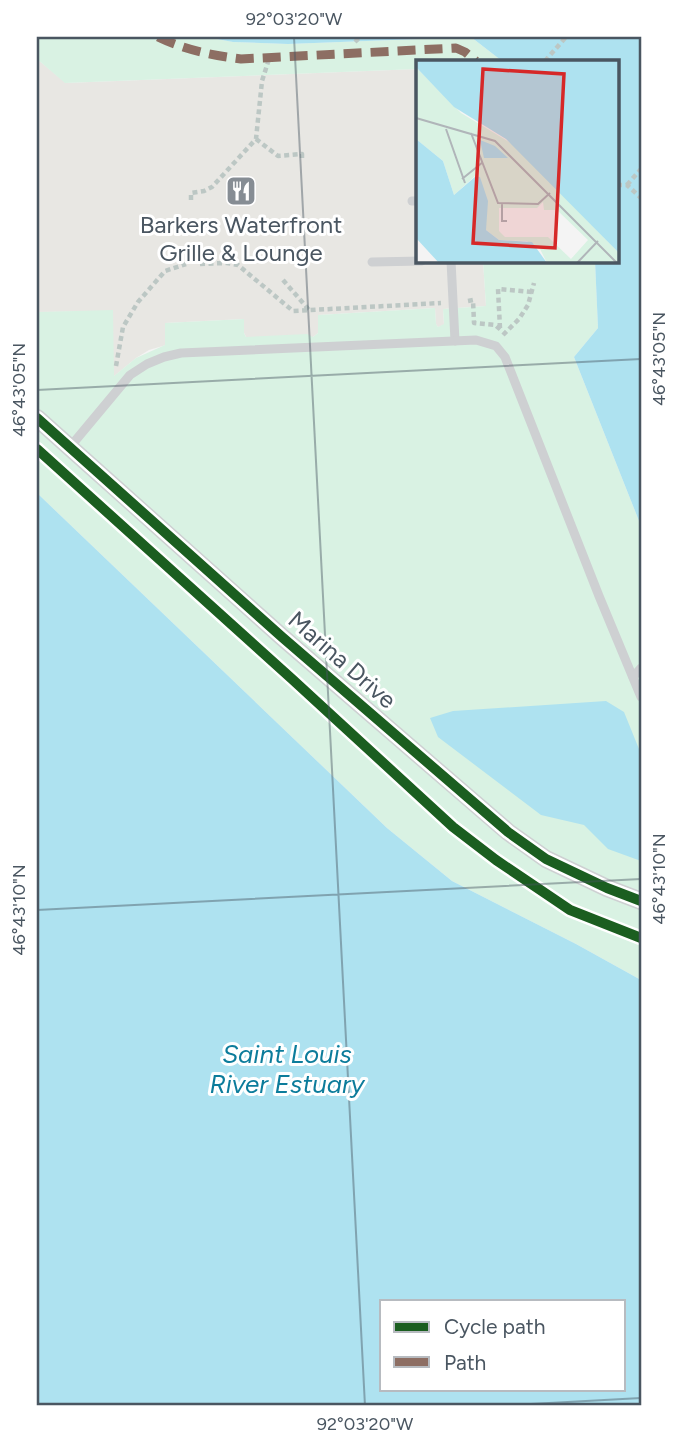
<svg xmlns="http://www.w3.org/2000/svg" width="678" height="1443" viewBox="0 0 678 1443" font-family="Figtree,sans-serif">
<rect width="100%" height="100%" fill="#f4f4f4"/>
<polygon fill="#e8e7e3" points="37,59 66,83 417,69 417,59 420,61 417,61 417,261 483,261 486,306 443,309 444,325 438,327 436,324 435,308 318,315 318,333 313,337 246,337 244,333 244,319 165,323 166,345 149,350 136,358 113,377 113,311 37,312"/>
<g fill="#d9f2e3">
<polygon points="37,37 206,37 233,42 288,44 471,37 502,61 420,61 418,59 417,69 65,83 37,59"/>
<polygon points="483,261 595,261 598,328 574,357 641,526 641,980 576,944 452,881 387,828 37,493 37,312 113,310 114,376 136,358 165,345 165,323 244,319 244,333 246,337 307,334 313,337 318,333 318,315 435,308 436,324 438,327 444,324 443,309 486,306"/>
</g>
<g fill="#aee2f0" fill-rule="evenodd">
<polygon points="206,37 641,37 641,526 574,357 598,328 595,261 617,261 617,61 502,61 471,37 288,44 233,42"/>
<path d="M37 493 387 828 452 881 576 944 641 980V1406H37ZM382 1301H624V1389H382Z"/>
<polygon points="606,701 624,712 641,754 641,861 608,849 584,825 541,815 438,737 430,718 453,711"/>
</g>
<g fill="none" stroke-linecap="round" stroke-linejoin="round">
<g stroke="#bcc7c4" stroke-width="4.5" stroke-dasharray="5 3.5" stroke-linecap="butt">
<polyline points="355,42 360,37"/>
<polyline points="545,61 566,37"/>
<polyline points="256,139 278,156 302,154 302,158"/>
<polyline points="617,185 627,185 641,198"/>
<polyline points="627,185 641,169"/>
<polyline points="191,200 191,193 204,191 212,187 256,139 262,81 269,59"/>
<polyline points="200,264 227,263 238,265 293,311 441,303"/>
<polyline points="283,280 310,311"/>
<polyline points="468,301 473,300 474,323 495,325 502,331"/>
<polyline points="500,328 498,289 532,292"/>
<polyline points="503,335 519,319 528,305 534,283"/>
<polyline points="116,366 123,327 138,302 165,271 186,264"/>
</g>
<g stroke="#ced0d2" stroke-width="9">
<polyline points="412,201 417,201"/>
<polyline points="451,261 455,341"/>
<polyline points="372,262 422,261"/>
<polyline points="70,447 130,375 147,364 164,357 181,353 476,340 496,346 505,357 599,596 641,697"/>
<polyline points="633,677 641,668"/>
</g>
<polyline stroke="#ced0d2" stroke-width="18" points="37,418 282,637 508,832 546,859 607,888 641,901"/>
<path stroke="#8d6e63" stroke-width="9" stroke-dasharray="18 9" stroke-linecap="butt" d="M158 37C185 50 211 55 241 59L456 48 465 52 476 61"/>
<g stroke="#fff" stroke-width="15">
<g id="cycleway">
<polyline points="37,418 282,637 508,832 546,859 607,888 641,901"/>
<polyline points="37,449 292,679 453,827 496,860 570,910 641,938"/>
</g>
</g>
<use href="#cycleway" stroke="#1b5e20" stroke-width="10"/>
</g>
<path fill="none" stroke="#4a5661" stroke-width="2" stroke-opacity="0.45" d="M294 37 365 1406M37 390 641 359M37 910 641 879M492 1406 641 1398"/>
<defs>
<g id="restaurant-square" transform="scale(1.575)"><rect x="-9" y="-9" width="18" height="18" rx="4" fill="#868d94" stroke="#fff"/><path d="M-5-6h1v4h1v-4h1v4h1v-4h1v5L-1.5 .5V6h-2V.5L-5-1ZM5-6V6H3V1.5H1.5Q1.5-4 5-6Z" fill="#fff"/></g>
</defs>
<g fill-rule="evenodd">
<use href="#restaurant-square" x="241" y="191"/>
</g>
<g text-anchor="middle" stroke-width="6" stroke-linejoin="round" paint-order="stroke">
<g font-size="24" fill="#4a5661" stroke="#fff">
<text x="241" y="233">Barkers Waterfront<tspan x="241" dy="28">Grille &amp; Lounge</tspan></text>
</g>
<g font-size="24" fill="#4a5661" stroke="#fff">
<text transform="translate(342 660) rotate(41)" y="8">Marina Drive</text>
</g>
<g font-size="26" font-style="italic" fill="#0c7c9b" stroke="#fff">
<text x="287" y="1063">Saint Louis<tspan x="287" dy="30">River Estuary</tspan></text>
</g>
</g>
<g transform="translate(416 60)">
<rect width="203" height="203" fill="#f4f4f4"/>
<path d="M0 7 45 53 98 85 203 193V203H131L124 189 111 181 83 180 70 170 64 117 59 116 38 135 27 101 0 79ZM127 142 128 150H141L172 180 155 199 132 177H89L83 171V148H121Z" fill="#d9f2e3" fill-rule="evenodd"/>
<path d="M0 0H203V193L90 79 38 47 0 7ZM0 79 27 101 38 135 60 116 64 117 72 141 70 170 83 180 116 182 131 203H23L0 178ZM64 80 79 86 92 98H68Z" fill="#aee2f0"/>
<path fill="none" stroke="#b0b5b9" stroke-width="2" d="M0 58 79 81 201 203M30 69 49 123M55 73 82 143 122 144 134 133M46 119 67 102M86 144V161H91M161 203 182 181"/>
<path fill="#d62828" fill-opacity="0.15" stroke="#d62828" stroke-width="3.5" d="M67 9 148 14 139 188 57 183Z"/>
<rect width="203" height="203" fill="none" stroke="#4a5661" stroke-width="3.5"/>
</g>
<rect width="678" height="1443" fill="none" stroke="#ffffff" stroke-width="77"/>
<rect x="380" y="1300" width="245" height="91" fill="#ffffff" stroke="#b7bbc0" stroke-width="2"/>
<rect x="394" y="1322" width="35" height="10" fill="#1b5e20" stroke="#b7bbc0" stroke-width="2"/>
<text x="444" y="1334" font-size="21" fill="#4a5661">Cycle path</text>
<rect x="394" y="1357" width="35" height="10" fill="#8d6e63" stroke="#b7bbc0" stroke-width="2"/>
<text x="444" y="1370" font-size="21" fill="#4a5661">Path</text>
<rect x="38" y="38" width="602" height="1366" fill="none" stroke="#4a5661" stroke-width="2.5"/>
<g font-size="18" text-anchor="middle" fill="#4a5661">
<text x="294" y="25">92°03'20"W</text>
<text transform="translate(659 359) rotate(-90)" y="6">46°43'05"N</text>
<text transform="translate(19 390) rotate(-90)" y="6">46°43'05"N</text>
<text transform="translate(659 879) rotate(-90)" y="6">46°43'10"N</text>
<text transform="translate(19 910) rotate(-90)" y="6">46°43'10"N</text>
<text x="365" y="1430">92°03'20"W</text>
</g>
</svg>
